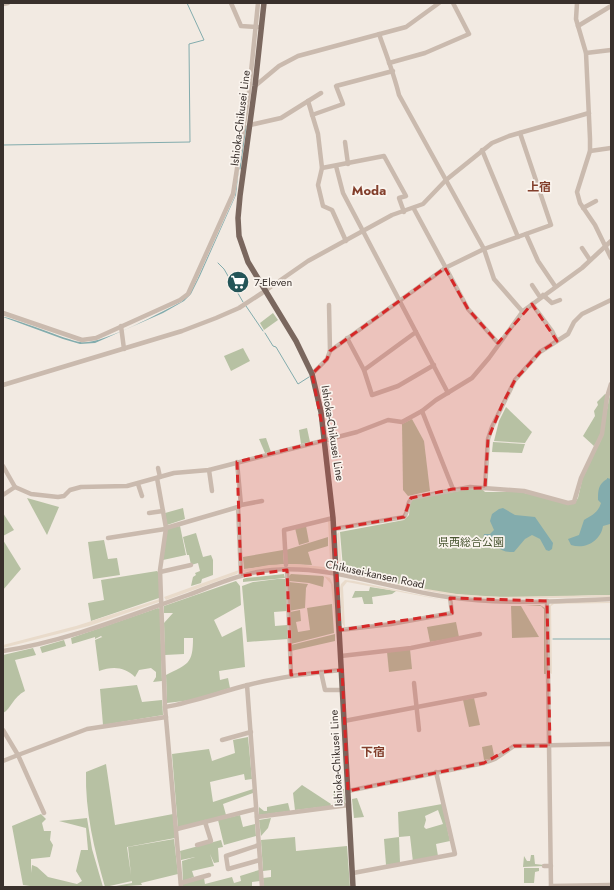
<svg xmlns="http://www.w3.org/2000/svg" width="614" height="890" viewBox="0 0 614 890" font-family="Jost,'Noto Sans JP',sans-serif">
<rect width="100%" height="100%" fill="#f2eae2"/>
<g fill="#b7c1a3" fill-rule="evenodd">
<polygon points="273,313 278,320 264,330 260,323"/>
<polygon points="243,348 250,361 231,371 224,356"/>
<path d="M611 389V595C563 596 514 599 465 595 426 592 387 581 349 571L343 568 340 532 404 520 409 515 410 503 413 499 470 489 483 490 485 492H520L574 504 578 498 583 476 601 440Z"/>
<polygon points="605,394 607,395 601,434 594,446 583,436 595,416 594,411 598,405 597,402"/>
<polygon points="506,407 532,432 525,443 494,441 499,421"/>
<polygon points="412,419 424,441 430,491 408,496 403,490 402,424"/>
<polygon points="307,428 310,442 301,444 299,430"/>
<polygon points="266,438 271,452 265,453 259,439"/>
<polygon points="493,442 525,444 522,453 492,452"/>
<polygon points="27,498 59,507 47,535"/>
<polygon points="183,508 185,519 167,525 165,513"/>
<polygon points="3,513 14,530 3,536"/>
<polygon points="180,526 186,555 163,560 167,529"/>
<polygon points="306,526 309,542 299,545 295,528"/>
<polygon points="196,533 203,557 211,555 213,560 213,575 202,579 201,583 191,586 193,577 196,575 195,573 200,571 198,563 191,565 189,555 187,555 183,537"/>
<polygon points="328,537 328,546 308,552 312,565 287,564 286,550"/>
<polygon points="3,540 21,569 3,590"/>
<polygon points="104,540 108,559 117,558 120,575 93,579 88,542"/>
<polygon points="283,550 284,564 244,569 243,557"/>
<polygon points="157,571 159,573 159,598 91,621 88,603 104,600 101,580"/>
<polygon points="284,574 285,578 243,582 243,579 246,578"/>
<polygon points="291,574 323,576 324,577 323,587 309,583 289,581 289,576"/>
<polygon points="277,579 286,579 287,611 274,612 275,626 287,625 288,639 247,642 242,586 253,582"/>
<path d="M236 581 240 586 241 605 214 620 222 637 242 627 245 667 219 671 220 680 228 678 230 688 192 700 167 703 166 675C188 664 193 664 193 638H184V654L165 655 164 623 173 613H164V606Z"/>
<polygon points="289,582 308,584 306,588 305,608 289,611"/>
<polygon points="370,587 396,591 392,594 372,597 373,604 364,604 362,597 352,598 355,591 369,591"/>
<polygon points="332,604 334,633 291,644 290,612 300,610 301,621 296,622 298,632 310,630 307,608"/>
<polygon points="525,605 540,605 545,608 546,674 544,674 544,609 541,606"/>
<polygon points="511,606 521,606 539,637 512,638"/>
<path d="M158 608 160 609 162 681 153 682 156 677V672L151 668 139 670 135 677C125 667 113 666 99 671L95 640 102 637 114 649 101 636 95 639V637L72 644 71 638Z"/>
<polygon points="456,622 459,637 430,642 427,627"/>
<polygon points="335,634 335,641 291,651 291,645"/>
<polygon points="64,640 66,646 42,653 40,647"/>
<path d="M33 648 36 655 15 660 25 691C13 697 11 709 3 713V655Z"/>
<polygon points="410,649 412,669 389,672 387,652"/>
<polygon points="137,685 142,702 162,700 163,715 103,725 100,689"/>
<polygon points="474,698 480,725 469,727 463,700"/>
<polygon points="248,737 252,779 245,780 244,774 210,782 213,802 253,789 253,793 223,804 226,815 178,828 172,754 209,749 212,761 235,753 233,740"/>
<polygon points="492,745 494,755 490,759 484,760 482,747"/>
<path d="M106 764 115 825 173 814 175 838 127 847 131 875 128 847 174 839 178 874 141 883 142 885 111 887 132 883V881L105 887C94 849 85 811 86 772Z"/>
<polygon points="302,785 331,804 330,806 295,810 293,793"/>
<polygon points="344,789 345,804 332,806 337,799 333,794 333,790"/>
<polygon points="357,798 364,817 354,818 352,799"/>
<polygon points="288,803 290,811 259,815 259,807 264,811 267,811 267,807"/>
<path d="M442 804 450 841 436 844 438 856 413 862 410 836 399 837 398 812ZM438 810 443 824 426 829 424 827 426 820 425 816Z"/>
<polygon points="41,814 46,819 42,823 44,831 51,831 50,840 53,845 50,857 31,859 31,873 32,865 37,867 48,877 77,884 82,881 76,871 81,850 88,850 86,828 59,821 87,818 92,849 103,887 37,887 23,885 12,826"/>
<polygon points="240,815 243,827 255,824 256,836 224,845 218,820"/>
<polygon points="271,818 268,828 261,836 259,820"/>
<polygon points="295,837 296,851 347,846 350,887 264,887 263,878 271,877 271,870 263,871 261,840"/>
<polygon points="399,837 400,863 386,865 384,839"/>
<polygon points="221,840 223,847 218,848 219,862 214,863 210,854 214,866 192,871 194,877 183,881 182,861 195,857 181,860 180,851"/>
<polygon points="531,855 534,855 535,864 544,865 544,866 523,867 524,856 527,861 530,861"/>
<polygon points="524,868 539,868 539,871 535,872 534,883 524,883"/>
<polygon points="259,870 260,881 252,882 252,887 183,887 183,884 204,878 205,884 232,877 234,883 241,881 240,876"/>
</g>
<g fill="#e9dbcb">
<polygon points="328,520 330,520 333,558 329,568 324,570 286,567 244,572 242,570 269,565 296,564 324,567 327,566 330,561"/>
<polygon points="339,532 341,560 343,569 396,584 457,594 500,597 611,595 611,597 493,599 456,596 396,585 342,570 339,565 337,534"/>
<polygon points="239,570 237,574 166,600 164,597"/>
<polygon points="324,576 330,578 334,587 337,641 331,584"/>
<polygon points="345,580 354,581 448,601 347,582 343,587 345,628 342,623 340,588 341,584"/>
<polygon points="160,599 159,602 89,626 3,648 3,645 76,626"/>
<polygon points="553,602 611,602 611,603 554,604 551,606 552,674 550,673 549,606"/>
</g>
<g fill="#83acad">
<path d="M239 168 236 195 200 276 191 294 184 301 163 313 95 343 80 344 63 339 3 317C7 315 67 340 80 342 100 346 161 312 181 302L189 295 197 280 235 196Z"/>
<path d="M607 478 611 479V526L610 524 603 526C601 540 586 550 571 545L568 539 579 535 584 520C592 515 598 513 601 503L598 500C598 491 598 484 607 479Z"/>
<path d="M503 508 515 515 535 517 553 543 552 549 549 551 546 550 540 539 532 535 525 539 514 552C498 553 497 543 483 540L484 534H490L494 530 490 521 492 514 499 509Z"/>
</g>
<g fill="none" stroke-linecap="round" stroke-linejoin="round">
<g stroke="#83acad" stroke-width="1">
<polyline points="3,145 190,142 189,44 204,40 187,3"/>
<polyline points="240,169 246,126"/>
<polyline points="218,263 224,269 243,302"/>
<polyline points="246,306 263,331"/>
<polyline points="265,333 273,346 276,347 298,384 309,377"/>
<polyline points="553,639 611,639"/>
</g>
<g stroke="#cabaae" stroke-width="4.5">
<polyline points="231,3 241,26 258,27"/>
<polyline points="577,3 576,19 586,53 590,139 590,151 577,192 580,203 595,225 611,258"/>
<polyline points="3,4 8,3"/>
<polyline points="578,26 611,6"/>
<path d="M379 34C386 54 394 74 399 95L484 249 494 279 522 311"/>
<polyline points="586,53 611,50"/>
<polyline points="389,63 425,53 469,34 453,3"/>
<polyline points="255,86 279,66 298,56 406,27 439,3"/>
<polyline points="308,101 318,134 322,168 318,185 323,206 332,210 346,241"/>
<polyline points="312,115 343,104 336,86 393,71"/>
<polyline points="250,125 281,118 321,93"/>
<polyline points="345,142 348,164"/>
<polyline points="482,150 518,237"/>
<polyline points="590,151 611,148"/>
<polyline points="336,166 343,193 448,393"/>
<polyline points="322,168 384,156 406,196 399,198 404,212"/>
<polyline points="583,208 596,201"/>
<polyline points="414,209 468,309 498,343"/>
<polyline points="526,234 538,261 555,286"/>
<polyline points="582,248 590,260"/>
<polyline points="532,285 540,297"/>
<polyline points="543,295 552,303 560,300"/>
<polyline points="532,304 552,331 557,341"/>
<polyline points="3,313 82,340 96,338 180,300 188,294 233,194 249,92 258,3"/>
<polyline points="121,326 124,349"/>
<polyline points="347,338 364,370 372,395 398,386 434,365"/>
<polyline points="330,351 445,268 484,249 551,225 520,133"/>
<polyline points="364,370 416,332"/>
<polyline points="312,374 327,359 330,351 329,305"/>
<polyline points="3,385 182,331 216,318 239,308 262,293 308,261 392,215 423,204 446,180 492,143 509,136 589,113"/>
<polyline points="422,411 453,489"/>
<polyline points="237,462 241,505 238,507 241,576"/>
<polyline points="3,466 15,487 31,494 58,497 64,496 70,490 81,487 127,486 174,473 209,470 357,432 388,420 402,422 422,411 436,400 472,378 489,358 523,311 582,268 611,241"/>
<polyline points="158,468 160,477"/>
<polyline points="209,470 212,491"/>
<polyline points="157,478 166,528 160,570 165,707 181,887"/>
<polyline points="138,484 142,496"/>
<polyline points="485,488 488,439 492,427 515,380 540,352 568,334 574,322 582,314 611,300"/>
<polyline points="3,495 15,487"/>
<polyline points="241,505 262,501"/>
<polyline points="149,513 163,511"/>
<polyline points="166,528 238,507"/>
<path d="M334 529 404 517C409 511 406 503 412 498L470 487 524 491 568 503 574 502 581 478 602 434 607 397 611 384"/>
<polyline points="108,538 165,529"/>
<polyline points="286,565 284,530 333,518"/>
<polyline points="287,570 291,675"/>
<polyline points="160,572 191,565"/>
<polyline points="547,601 551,887"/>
<polyline points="340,630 391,624 452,613 450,598"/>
<path d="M3 651C67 641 128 616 188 595 215 585 244 572 272 570 332 565 390 589 448 597 502 605 557 601 611 599"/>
<polyline points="341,656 411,648 480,634"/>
<polyline points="321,672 325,690 342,690"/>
<polyline points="414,683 419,730"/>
<polyline points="247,685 262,887"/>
<path d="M165 707C194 702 220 692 248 685 279 677 310 673 342 670"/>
<polyline points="344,721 485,694"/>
<polyline points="3,730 18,755 3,761"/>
<polyline points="222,740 251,732"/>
<polyline points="348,791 484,763 495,759 514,746 611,744"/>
<polyline points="44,813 18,755 87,729 166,717"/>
<polyline points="257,817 349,805"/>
<polyline points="177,829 256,809"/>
<polyline points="197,845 211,841 205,822"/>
<polyline points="259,845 226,856 228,869 260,860"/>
<polyline points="544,866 551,866"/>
<polyline points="353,873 455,854 436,772"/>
<polyline points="181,883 209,875"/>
<polyline points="551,886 611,885"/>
</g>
<polyline stroke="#7a675e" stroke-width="5.5" points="264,3 255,86 240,196 238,218 239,236 248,262 296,341 312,374 321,412 333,518 353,887"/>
</g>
<path fill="#d62828" fill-opacity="0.2" stroke="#d62828" stroke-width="3" stroke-dasharray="8 5" stroke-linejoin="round" d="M445 268 468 309 498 343 532 304 557 341 540 352 515 380 502 405 488 439 485 488 453 489 411 498 404 517 334 529 340 630 452 613 450 598 547 601 550 746H514L484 763 348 791 342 670 291 675 287 570 241 576 237 462 325 440 312 374 327 359 330 351Z"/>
<defs>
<g id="supermarket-disc" transform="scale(1.15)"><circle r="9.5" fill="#245558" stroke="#faf4ee"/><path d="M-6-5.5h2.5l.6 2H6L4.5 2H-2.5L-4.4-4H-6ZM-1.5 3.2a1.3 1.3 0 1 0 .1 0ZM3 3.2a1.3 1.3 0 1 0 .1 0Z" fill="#fff"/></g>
</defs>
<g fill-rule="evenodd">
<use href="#supermarket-disc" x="238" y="282"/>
</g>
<g text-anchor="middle" stroke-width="3.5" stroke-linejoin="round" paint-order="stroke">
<g font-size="11" fill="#39302c" stroke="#faf4ee">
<text transform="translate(240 118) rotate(-83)" y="4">Ishioka-Chikusei Line</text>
<text transform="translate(333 433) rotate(81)" y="4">Ishioka-Chikusei Line</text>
<text transform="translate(375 574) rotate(12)" y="4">Chikusei-kansen Road</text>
<text transform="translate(336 758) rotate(-93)" y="4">Ishioka-Chikusei Line</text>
</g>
<g font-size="11" fill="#39302c" stroke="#faf4ee" text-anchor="start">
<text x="254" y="286">7-Eleven</text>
</g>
<g font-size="11" fill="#495632" stroke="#faf4ee">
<text x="471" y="546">県西総合公園</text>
</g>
<g font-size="12" font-weight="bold" fill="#823e2b" stroke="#faf4ee">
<text x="539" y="191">上宿</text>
<text x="373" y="756">下宿</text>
</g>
<g font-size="13" font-weight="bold" fill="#823e2b" stroke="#faf4ee">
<text x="369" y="195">Moda</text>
</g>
</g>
<rect width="614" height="890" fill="none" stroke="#39302c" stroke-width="8"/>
</svg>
